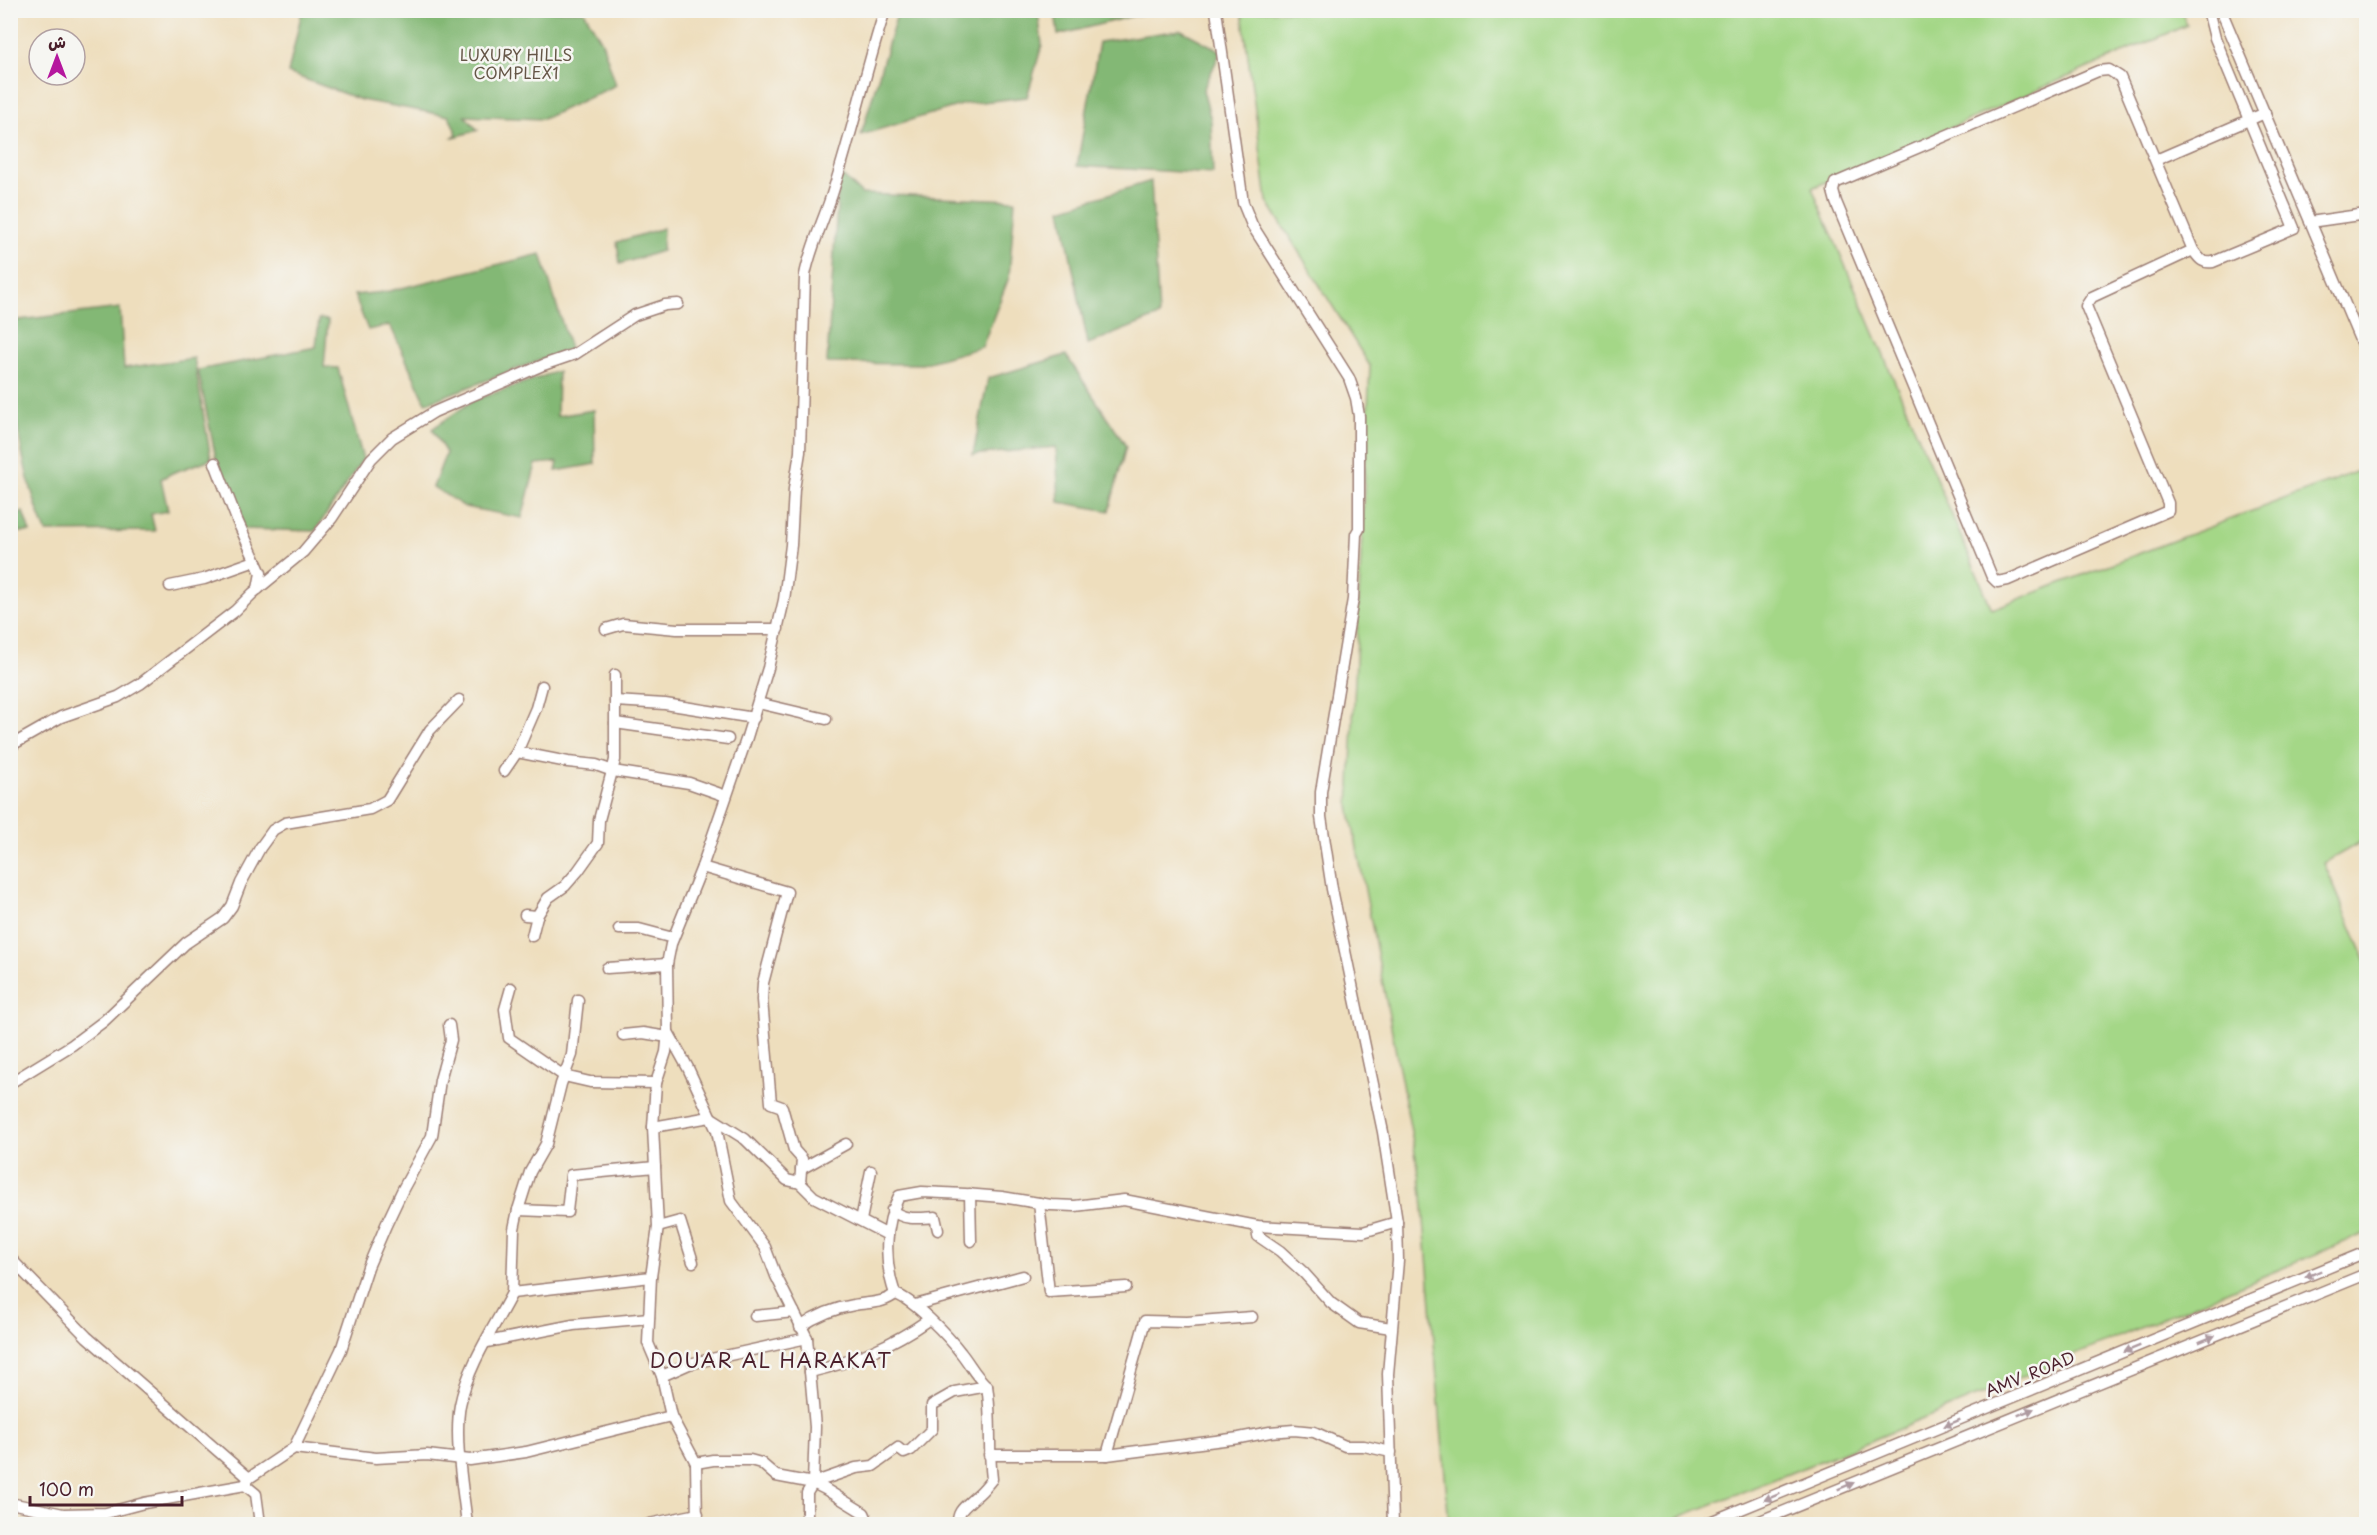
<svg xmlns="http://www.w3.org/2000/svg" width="2377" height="1535" viewBox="0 0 2377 1535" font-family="'Playpen Sans','Playpen Sans Arabic',sans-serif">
<rect width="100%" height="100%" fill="#f6f6f2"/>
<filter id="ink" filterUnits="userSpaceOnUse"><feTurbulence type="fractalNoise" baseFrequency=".0167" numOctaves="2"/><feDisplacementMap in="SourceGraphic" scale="12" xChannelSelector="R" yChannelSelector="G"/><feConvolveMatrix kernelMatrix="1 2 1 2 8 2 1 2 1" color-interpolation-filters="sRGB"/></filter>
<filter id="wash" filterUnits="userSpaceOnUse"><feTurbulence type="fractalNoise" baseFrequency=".008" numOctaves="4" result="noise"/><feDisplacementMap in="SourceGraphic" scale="24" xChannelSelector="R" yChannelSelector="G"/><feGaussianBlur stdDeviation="1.35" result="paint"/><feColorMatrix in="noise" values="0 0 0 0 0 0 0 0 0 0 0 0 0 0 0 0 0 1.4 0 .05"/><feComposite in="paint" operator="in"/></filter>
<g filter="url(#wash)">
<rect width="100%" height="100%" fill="#eedebd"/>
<polygon fill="#a4d787" stroke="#777b59" stroke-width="1.5" points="1242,11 2181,11 2187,25 1812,188 1992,609 2366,468 2366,839 2324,863 2366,961 2366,1233 1868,1442 1662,1524 1449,1524 1421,1184 1349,806 1370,366 1267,201"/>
<g fill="#83b874" stroke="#666c50" stroke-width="1.5">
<polygon points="1145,10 1145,13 1058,35 1055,11"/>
<polygon points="584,11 602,42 616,85 543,119 465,116 478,130 451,138 457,134 449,116 361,100 288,73 302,11"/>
<polygon points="898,11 1038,11 1042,45 1027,97 964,104 861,135"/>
<polygon points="1181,30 1221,51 1203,90 1211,120 1213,174 1077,166 1099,42"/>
<polygon points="839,173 862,194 1015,200 1009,277 982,347 922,364 827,363"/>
<polygon points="1151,181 1159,316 1088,344 1061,209"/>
<polygon points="663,228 662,251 620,264 617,242"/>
<polygon points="541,254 570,349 426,403 390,325 368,330 354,295 385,292"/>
<path d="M120 308 124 368 194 358 211 459 172 473 161 479 168 511 151 514 155 531 46 532C18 464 10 394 11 321Z"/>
<polygon points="319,319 328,320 324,367 338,368 363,459 315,531 243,529 216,459 198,370 316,347"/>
<polygon points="1066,355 1126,446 1109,511 1059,502 1056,447 973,455 988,378"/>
<polygon points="558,371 557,416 594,410 595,464 556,471 558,462 536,464 522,518 465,507 433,487 446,453 432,429 474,400"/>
<polygon points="23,512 30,532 11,532 11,516"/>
</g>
</g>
<g filter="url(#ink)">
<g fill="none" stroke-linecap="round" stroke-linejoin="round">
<g stroke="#9c7e74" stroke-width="13">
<g id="minor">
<polyline points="1216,10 1243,203 1252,225 1349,378 1356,398 1359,416 1359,529 1356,534 1353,599 1321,792 1321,817 1332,889 1383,1132 1397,1222 1398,1261 1388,1374 1393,1524"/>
<polyline points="2221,10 2366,354"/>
<polyline points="2156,160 2265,113"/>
<polyline points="2310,222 2366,214"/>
<path d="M2193 250 2092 297 2086 306 2168 503V511L2008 580 1997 582 1992 577 1836 202 1833 191 1835 183 2098 71 2109 70 2120 77 2193 250C2199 258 2202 264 2213 262L2294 228 2215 38 2208 10"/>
<polyline points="215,463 237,520 261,573 258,589"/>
<polyline points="170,586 204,579 255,561"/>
<polyline points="606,629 623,624 677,629 778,629"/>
<polyline points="542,686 536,708 517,752 568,762 596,765 613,771 689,783 726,796"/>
<polyline points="615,701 665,704 754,718"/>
<polyline points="758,703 826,719"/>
<polyline points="615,723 728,739"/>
<polyline points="10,746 61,717 118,697 140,684 235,611 253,593 303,552 332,518 371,459 392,438 434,412 543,365 575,354 635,315 665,305 678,304"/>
<polyline points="504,771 517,752"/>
<polyline points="702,867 787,892 763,983 762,1000 771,1103 782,1107 794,1150 802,1159 800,1183"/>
<polyline points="525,915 537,916 548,898 565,886 578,871 598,843 599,820 615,760 615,675"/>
<polyline points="619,929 639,929 673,938"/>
<polyline points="532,936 537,916"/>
<polyline points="607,968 667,964"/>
<polyline points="511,988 505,1009 509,1038 564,1076 590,1082 656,1083"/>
<polyline points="578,1000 572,1055 561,1084 546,1144 530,1172 518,1210 514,1229 512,1293 651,1277"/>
<polyline points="668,1032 688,1068 717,1131 731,1201 765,1247 776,1276 807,1338 815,1427 813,1483 807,1493 807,1524"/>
<polyline points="623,1035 643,1033 668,1037"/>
<polyline points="10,1083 72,1045 104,1021 186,943 223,918 232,906 241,883 260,848 273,830 285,823 370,809 387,800 430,730 459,700"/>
<polyline points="653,1127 710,1117 745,1139 787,1180 800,1183 814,1197 888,1235"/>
<polyline points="801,1169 846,1144"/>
<polyline points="970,1194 971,1241"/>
<polyline points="1039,1203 1049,1292 1126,1287"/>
<polyline points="518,1210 567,1212 571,1175 655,1167"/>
<path d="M892 1210C904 1221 920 1218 935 1217L938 1230"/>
<polyline points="861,1220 871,1171"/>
<polyline points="1257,1226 1258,1236 1280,1251 1304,1273 1331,1303 1359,1323 1391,1328"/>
<polyline points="658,1227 680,1221 693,1262"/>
<polyline points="10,1258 87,1337 249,1478 245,1485 144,1503 106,1513 63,1514 10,1503"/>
<polyline points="915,1305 1023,1276"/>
<polyline points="755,1316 794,1312"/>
<path d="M800 1327C816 1316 835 1308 854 1305 869 1302 883 1304 895 1294"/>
<polyline points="487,1342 573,1325 649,1318"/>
<path d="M810 1372C851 1363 894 1344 928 1320"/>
<polyline points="662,1376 689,1364 807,1338"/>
<polyline points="671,1416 696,1463 697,1524"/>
<polyline points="294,1448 341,1350 368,1267 386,1225 403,1189 432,1136 440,1080 451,1040 449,1025"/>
<polyline points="989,1455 1107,1455 1239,1438 1270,1432 1294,1430 1314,1432 1345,1446 1364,1446 1391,1452"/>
<polyline points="1107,1455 1145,1321 1187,1322 1252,1317"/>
<polyline points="696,1463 713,1460 750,1460 761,1463 776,1476 813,1483 825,1489 864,1513 869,1524"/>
<path d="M249 1478 294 1448 376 1458 427 1455 470 1460 526 1452 671 1416 662 1376 648 1343 651 1277 658 1227 653 1127 656 1083 666 1052 668 1032 667 964 671 944 702 867 747 737 768 668 784 600 791 545 794 489 800 452 805 275C811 245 825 218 834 188 853 130 866 69 885 10"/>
<polyline points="813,1483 856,1468 873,1466 898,1448 904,1453 911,1450 932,1429 932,1405 955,1392 987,1386"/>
<polyline points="245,1485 256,1494 260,1524"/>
<path d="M467 1524C463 1490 454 1439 460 1405 468 1365 494 1328 512 1293"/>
<polyline points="649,1524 698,1514"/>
<path d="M958 1524C957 1510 966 1506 975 1497 982 1492 987 1485 992 1479 988 1448 992 1417 987 1386 975 1376 970 1364 961 1353 949 1337 913 1299 895 1294 884 1262 884 1226 899 1196L922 1192 965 1194 1002 1197 1051 1205 1075 1206 1124 1200 1257 1226 1363 1232 1397 1222"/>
<polyline points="1705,1524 2366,1252"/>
<polyline points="1753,1524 2366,1274"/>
</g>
</g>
<use href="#minor" stroke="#fff" stroke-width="10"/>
</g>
<defs><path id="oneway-solid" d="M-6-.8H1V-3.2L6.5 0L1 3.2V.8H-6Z" transform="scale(1.5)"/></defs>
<g fill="#ae9aa0">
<use href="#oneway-solid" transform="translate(2313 1274) rotate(157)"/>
<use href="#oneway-solid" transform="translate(2207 1339) rotate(-22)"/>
<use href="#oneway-solid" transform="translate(2132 1349) rotate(158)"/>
<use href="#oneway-solid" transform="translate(2026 1412) rotate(-22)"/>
<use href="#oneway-solid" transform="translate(1952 1423) rotate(158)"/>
<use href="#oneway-solid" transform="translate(1846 1486) rotate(-22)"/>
<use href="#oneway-solid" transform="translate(1772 1497) rotate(158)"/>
</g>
</g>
<g text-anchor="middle" stroke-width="5" stroke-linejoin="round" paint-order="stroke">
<g font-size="16" fill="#655647" stroke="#f6f6f2">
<text x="516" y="61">LUXURY HILLS<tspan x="516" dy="18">COMPLEX1</tspan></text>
</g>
<g font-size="16" fill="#4a1f2b" stroke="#f6f6f2">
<text transform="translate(2030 1374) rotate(-22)" y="6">AMV_ROAD</text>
</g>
<g font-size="20" letter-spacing="1.5" fill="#4a1f2b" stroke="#f6f6f2">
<text x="771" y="1368">DOUAR AL HARAKAT</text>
</g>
</g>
<rect width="2377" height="1535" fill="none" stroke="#f6f6f2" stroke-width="36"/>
<g transform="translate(57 57)"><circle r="28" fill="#f6f6f2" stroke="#b1a0a2" stroke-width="1.5"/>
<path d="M0-4.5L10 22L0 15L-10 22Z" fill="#b5179e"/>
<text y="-9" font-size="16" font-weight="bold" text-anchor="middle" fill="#4a1f2b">ش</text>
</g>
<path d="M30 1496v9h152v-9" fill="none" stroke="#4a1f2b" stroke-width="3"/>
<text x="39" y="1496" font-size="18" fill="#4a1f2b" stroke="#f6f6f2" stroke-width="4.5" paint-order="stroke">100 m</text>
</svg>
